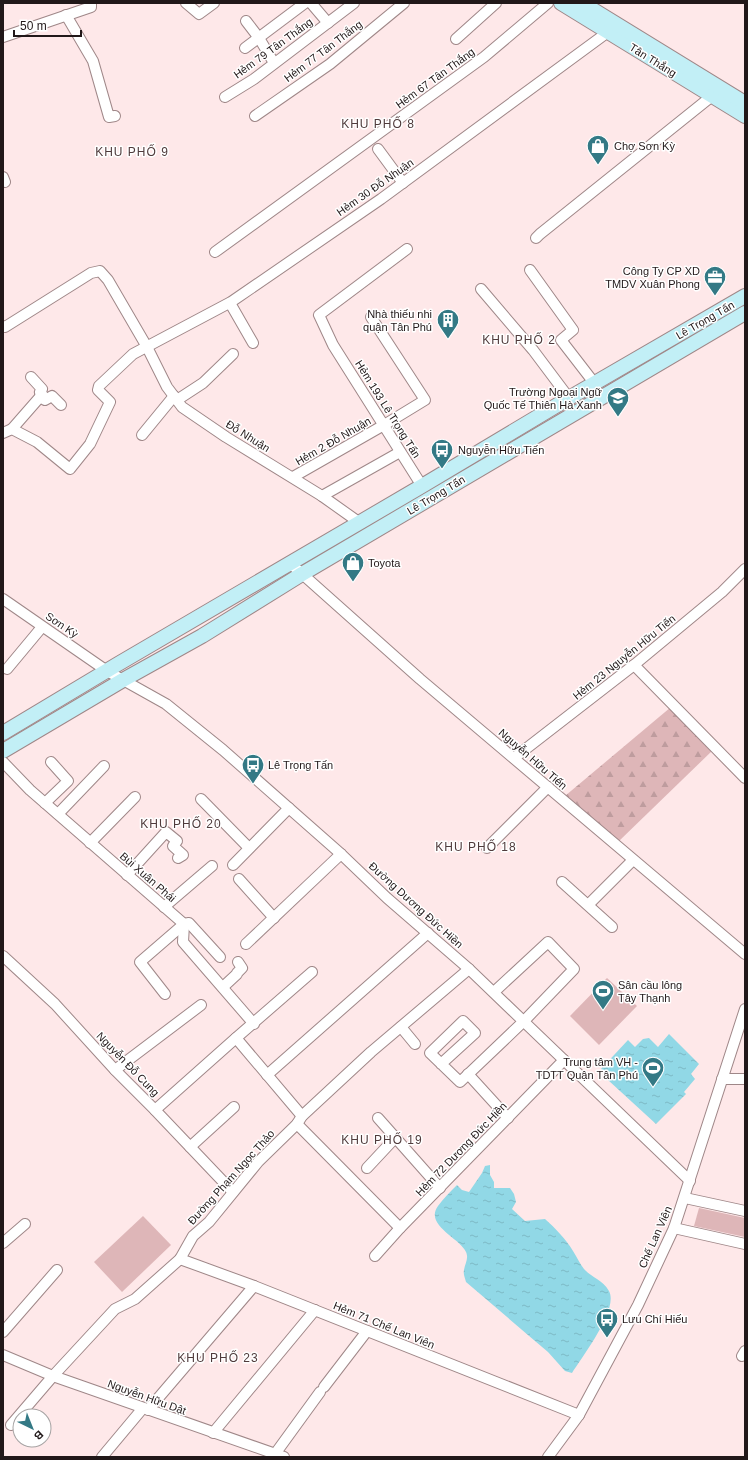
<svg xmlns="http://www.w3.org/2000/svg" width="748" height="1460" viewBox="0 0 748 1460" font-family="Helvetica,sans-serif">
<defs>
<pattern id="forest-firs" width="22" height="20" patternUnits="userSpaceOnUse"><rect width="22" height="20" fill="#deb6b8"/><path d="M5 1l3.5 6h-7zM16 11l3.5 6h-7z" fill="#be9c9e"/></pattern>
<pattern id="water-ripples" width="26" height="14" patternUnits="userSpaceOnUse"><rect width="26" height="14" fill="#91d8e6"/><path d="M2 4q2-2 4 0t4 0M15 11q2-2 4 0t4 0" fill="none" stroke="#7db9c5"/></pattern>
</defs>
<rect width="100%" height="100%" fill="#fee8e9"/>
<polygon fill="url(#forest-firs)" points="671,707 713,750 618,842 565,796"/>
<g fill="#deb6b8">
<polygon points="607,978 637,1006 599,1045 570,1016"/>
<polygon points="699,1208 745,1218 745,1237 694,1226"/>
<polygon points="143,1216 171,1245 122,1292 94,1262"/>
</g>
<g fill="url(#water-ripples)">
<polygon points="669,1034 699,1064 691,1074 695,1079 684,1092 686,1094 656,1124 608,1080 611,1077 601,1069 628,1040 635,1047 643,1039 649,1038 658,1047"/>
<path d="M490 1165V1175L494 1182V1188H510L514 1194 516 1202 512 1209 525 1221 545 1219C555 1228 566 1239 573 1251 577 1257 580 1264 584 1269 592 1278 602 1279 609 1291 619 1309 582 1357 572 1373L565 1371 548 1352 535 1341 466 1282C465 1278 463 1274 464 1270 465 1263 469 1259 466 1252 460 1238 424 1225 438 1206 443 1199 450 1192 457 1185L462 1190 469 1192 482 1173 485 1166Z"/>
</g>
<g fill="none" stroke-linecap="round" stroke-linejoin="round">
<g stroke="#9f8788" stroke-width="12">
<g id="street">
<polyline points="186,3 199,14 214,3"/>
<polyline points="311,3 328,23"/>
<polyline points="66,15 93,61 109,117 115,116"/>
<polyline points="246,21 259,38 274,63"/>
<polyline points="3,37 91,7 91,3"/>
<polyline points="456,39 496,3"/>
<polyline points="245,48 305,3"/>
<polyline points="225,97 254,79 354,3"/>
<polyline points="255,116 330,64 404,3"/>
<polyline points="378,149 403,183"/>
<polyline points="3,177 5,182"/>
<polyline points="536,238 540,234 712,96"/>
<polyline points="407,249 319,315 333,345 422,486"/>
<polyline points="215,252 484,57 548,3"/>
<polyline points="530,270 573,330 561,340 595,384"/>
<polyline points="481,289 533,350 569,398"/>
<polyline points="230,303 253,343"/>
<polyline points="3,326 5,327 91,273 100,271 108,280 147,347 167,387 182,407 226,437 322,496 360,523"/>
<polyline points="31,377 42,389 40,392 42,394 40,397"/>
<polyline points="40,397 45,400 52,396 61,405"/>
<polyline points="177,400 203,383 233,354"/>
<polyline points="12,429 40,397"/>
<polyline points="3,433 12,429 37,442 70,469 90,444 110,402 98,390 99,386 133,354 231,302 381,199 608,32"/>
<polyline points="142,435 174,396"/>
<polyline points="293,477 384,425 425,400 371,317"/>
<polyline points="322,496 400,452"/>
<polyline points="291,564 420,679 745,954"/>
<polyline points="3,599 107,671 166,704 223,750 341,854 387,898 469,969 690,1181"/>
<polyline points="634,665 745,778"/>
<polyline points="7,669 42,627"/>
<polyline points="514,758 634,665 722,592 745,569"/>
<polyline points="3,762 30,790 184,924 183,942 254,1024"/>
<polyline points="201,799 249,848"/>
<polyline points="45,803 68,781 51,762"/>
<polyline points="58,814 104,766"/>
<polyline points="90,843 135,797"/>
<polyline points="487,848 548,787"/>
<polyline points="233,865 289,808"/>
<polyline points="127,875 166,832 177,841 173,846 183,855 178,858"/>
<polyline points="239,879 274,918"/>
<polyline points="562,882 612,927"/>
<polyline points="589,904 633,860"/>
<polyline points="164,907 212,866"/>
<polyline points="246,944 341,854"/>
<polyline points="3,956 55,1004 115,1070 155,1110 233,1192"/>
<polyline points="223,987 237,974 237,973 242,968 238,962"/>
<polyline points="165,994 140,962 184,924 189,923 220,957"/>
<polyline points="401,1027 415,1044"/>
<polyline points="236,1038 302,1116"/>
<polyline points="441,1064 475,1033 463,1021 430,1053 460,1082 524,1021 574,969 548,942 494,992"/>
<polyline points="115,1070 201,1005"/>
<polyline points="468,1074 508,1118"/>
<polyline points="267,1075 428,933"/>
<polyline points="722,1079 745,1079"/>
<polyline points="155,1110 236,1038 312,972"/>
<polyline points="378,1118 440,1188"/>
<polyline points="297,1124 400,1228"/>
<polyline points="190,1147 234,1107"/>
<polyline points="367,1168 395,1138"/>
<polyline points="685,1198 745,1211"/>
<polyline points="674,1228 745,1244"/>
<polyline points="3,1243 25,1224"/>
<polyline points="375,1256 400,1228 564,1060"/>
<polyline points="180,1259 254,1286 579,1415"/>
<polyline points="3,1332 57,1270"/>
<polyline points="3,1355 53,1376 284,1457"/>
<polyline points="742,1356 745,1351"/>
<polyline points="324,1387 367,1331"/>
<polyline points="148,1410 254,1286"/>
<polyline points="11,1425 53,1376 115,1309 135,1299 180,1259 193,1236 209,1222 258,1162 297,1124 302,1116 371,1052 469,969"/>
<polyline points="213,1433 315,1310"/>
<polyline points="275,1454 320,1392"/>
<polyline points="102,1457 143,1408"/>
<polyline points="548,1457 579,1415 638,1305 674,1228 745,1009"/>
</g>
</g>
<g stroke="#9f8788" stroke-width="16">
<g id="secondary">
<polyline points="561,3 745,116"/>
<polyline points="582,3 745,103"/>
<polyline points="3,733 118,664 422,486 569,398 745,296"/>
<polyline points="3,751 123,680 202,636 302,574 745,313"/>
</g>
</g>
<use href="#street" stroke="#fff" stroke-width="10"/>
<use href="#secondary" stroke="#c2eff6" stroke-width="14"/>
</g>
<defs>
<g id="shop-pin" transform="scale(1.15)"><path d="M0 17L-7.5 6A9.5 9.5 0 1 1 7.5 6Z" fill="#337985" stroke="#fff"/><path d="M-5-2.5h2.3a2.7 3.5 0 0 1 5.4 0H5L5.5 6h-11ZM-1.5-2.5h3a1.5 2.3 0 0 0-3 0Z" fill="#fff"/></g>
<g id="office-pin" transform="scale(1.15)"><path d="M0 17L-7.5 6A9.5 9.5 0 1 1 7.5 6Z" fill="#337985" stroke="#fff"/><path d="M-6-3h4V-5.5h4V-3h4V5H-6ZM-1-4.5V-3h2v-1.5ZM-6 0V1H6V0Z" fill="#fff"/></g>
<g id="building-pin" transform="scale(1.15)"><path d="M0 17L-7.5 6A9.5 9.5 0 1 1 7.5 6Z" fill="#337985" stroke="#fff"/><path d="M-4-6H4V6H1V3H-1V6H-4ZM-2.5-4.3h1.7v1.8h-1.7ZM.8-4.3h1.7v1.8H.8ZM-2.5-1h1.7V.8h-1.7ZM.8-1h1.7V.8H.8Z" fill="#fff"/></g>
<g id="school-pin" transform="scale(1.15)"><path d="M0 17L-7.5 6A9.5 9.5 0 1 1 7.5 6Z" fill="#337985" stroke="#fff"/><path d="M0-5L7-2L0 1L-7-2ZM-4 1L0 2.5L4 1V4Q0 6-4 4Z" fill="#fff"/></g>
<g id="bus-pin" transform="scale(1.15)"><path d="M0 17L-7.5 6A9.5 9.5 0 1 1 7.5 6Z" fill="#337985" stroke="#fff"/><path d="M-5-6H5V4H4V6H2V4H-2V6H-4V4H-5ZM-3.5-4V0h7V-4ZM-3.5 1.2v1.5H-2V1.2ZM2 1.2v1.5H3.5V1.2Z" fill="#fff"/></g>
<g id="stadium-pin" transform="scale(1.15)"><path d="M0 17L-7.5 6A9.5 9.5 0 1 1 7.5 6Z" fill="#337985" stroke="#fff"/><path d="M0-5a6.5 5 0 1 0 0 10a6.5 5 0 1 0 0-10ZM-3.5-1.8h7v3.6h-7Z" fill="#fff"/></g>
</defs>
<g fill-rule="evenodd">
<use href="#shop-pin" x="598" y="146"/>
<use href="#office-pin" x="715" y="277"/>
<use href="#building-pin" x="448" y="320"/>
<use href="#school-pin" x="618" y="398"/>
<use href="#bus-pin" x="442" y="450"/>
<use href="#shop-pin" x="353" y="563"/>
<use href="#bus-pin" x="253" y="765"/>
<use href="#stadium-pin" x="603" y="991"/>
<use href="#stadium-pin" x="653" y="1068"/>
<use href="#bus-pin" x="607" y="1319"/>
</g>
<g text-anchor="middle" stroke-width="3" stroke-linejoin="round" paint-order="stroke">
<g font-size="11" fill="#211819" stroke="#fff">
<text transform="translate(273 48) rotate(-36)" y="4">Hẻm 79 Tân Thắng</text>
<text transform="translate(323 51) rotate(-37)" y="4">Hẻm 77 Tân Thắng</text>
<text transform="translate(653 60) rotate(32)" y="4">Tân Thắng</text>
<text transform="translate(435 78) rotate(-36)" y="4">Hẻm 67 Tân Thắng</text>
<text transform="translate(375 187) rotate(-35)" y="4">Hẻm 30 Đỗ Nhuận</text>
<text transform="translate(705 320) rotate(-30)" y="4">Lê Trọng Tấn</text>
<text transform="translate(388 409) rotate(58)" y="4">Hẻm 193 Lê Trọng Tấn</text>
<text transform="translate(248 436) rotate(32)" y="4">Đỗ Nhuận</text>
<text transform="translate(333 441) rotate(-30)" y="4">Hẻm 2 Đỗ Nhuận</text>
<text transform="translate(436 495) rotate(-31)" y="4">Lê Trọng Tấn</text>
<text transform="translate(62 625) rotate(34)" y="4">Sơn Kỳ</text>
<text transform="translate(624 657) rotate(-39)" y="4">Hẻm 23 Nguyễn Hữu Tiến</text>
<text transform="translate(533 759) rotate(41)" y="4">Nguyễn Hữu Tiến</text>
<text transform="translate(148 877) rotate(41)" y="4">Bùi Xuân Phái</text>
<text transform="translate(416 905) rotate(42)" y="4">Đường Dương Đức Hiền</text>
<text transform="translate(128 1064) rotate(46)" y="4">Nguyễn Đỗ Cung</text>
<text transform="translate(461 1149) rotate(-46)" y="4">Hẻm 72 Dương Đức Hiền</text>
<text transform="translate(231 1177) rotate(-48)" y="4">Đường Phạm Ngọc Thảo</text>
<text transform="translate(655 1237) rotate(-66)" y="4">Chế Lan Viên</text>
<text transform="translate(384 1325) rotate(22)" y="4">Hẻm 71 Chế Lan Viên</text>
<text transform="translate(147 1397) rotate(20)" y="4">Nguyễn Hữu Dật</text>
</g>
<g font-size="11" fill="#211819" stroke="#fff" text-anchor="start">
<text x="614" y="150">Chợ Sơn Kỳ</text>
<text x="700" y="275" text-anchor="end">Công Ty CP XD<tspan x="700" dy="13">TMDV Xuân Phong</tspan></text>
<text x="432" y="318" text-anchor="end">Nhà thiếu nhi<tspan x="432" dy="13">quận Tân Phú</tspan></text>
<text x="602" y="396" text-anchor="end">Trường Ngoại Ngữ<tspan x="602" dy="13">Quốc Tế Thiên Hà Xanh</tspan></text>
<text x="458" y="454">Nguyễn Hữu Tiến</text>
<text x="368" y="567">Toyota</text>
<text x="268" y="769">Lê Trọng Tấn</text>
<text x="618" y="989">Sân cầu lông<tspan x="618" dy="13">Tây Thạnh</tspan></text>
<text x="638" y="1066" text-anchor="end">Trung tâm VH -<tspan x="638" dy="13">TDTT Quận Tân Phú</tspan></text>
<text x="622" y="1323">Lưu Chí Hiếu</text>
</g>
<g font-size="12" letter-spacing="1" fill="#4f3b3c" stroke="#fff">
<text x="378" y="128">KHU PHỐ 8</text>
<text x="132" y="156">KHU PHỐ 9</text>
<text x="519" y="344">KHU PHỐ 2</text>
<text x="181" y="828">KHU PHỐ 20</text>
<text x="476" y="851">KHU PHỐ 18</text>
<text x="382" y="1144">KHU PHỐ 19</text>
<text x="218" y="1362">KHU PHỐ 23</text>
</g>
</g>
<rect width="748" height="1460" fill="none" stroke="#211819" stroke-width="8"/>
<g transform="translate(32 1428) rotate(137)"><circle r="19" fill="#ffffff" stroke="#a6a3a3"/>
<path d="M0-3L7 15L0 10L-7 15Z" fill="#337985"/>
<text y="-6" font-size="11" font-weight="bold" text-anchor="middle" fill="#211819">B</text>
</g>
<path d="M14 30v6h67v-6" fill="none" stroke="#211819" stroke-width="2"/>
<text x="20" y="30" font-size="12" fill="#211819" stroke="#ffffff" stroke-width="3" paint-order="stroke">50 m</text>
</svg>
